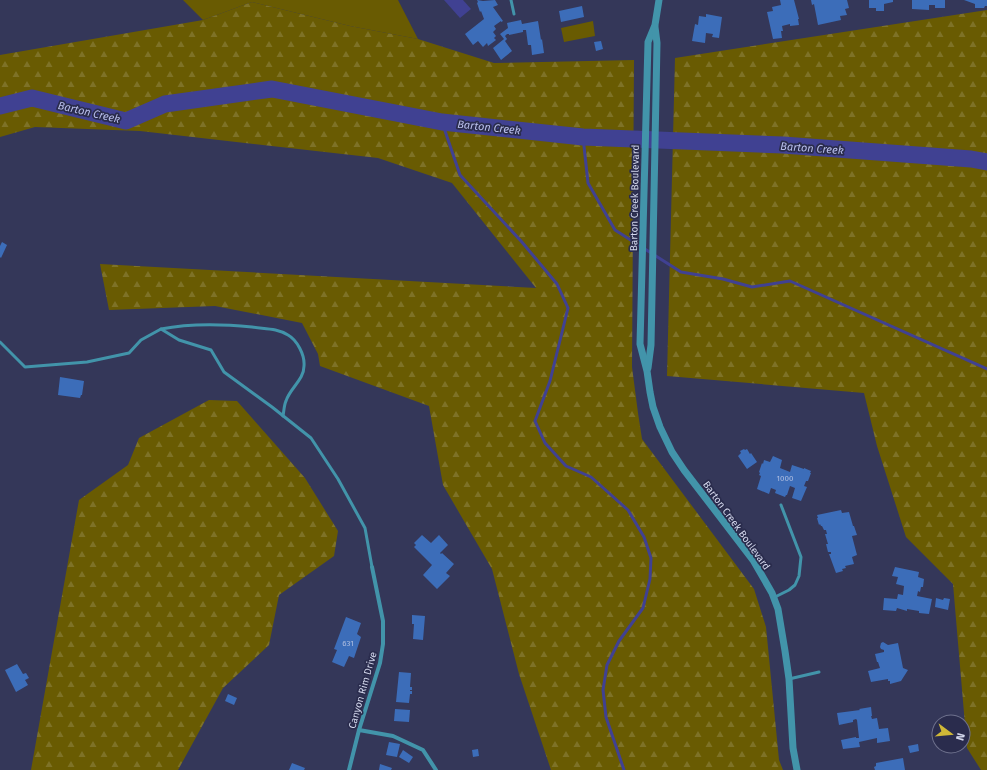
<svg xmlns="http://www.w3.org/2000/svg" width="987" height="770" viewBox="0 0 987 770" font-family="'Fira Sans',sans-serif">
<defs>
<pattern id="forest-firs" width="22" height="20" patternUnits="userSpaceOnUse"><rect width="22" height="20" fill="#695b02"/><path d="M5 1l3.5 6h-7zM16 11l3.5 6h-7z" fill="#7e7227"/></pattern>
</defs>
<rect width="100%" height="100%" fill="#343759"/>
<g fill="#695b02">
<polygon points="183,0 398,0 418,39 350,26 252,2 203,20"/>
<polygon points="593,21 595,36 564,42 561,28"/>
</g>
<g fill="url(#forest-firs)">
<polygon points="252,2 350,26 418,39 494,63 634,60 632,367 638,413 642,439 754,589 766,627 779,760 783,770 551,770 519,674 492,569 443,485 429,406 320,366 318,354 302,323 215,306 109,310 100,264 536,288 452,183 378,158 140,131 35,127 0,137 0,55 203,20"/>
<polygon points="987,10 987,770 981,770 967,748 953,584 906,537 877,446 864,393 667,376 675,58"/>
<polygon points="209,400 237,401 305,478 338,531 334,556 279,595 269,645 223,688 178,770 31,770 79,500 128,465 139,438"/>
</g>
<polygon fill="#404192" points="444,0 463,0 471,9 460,18"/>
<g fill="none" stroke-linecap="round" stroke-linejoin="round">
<g stroke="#404192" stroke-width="3">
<polyline points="442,122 460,175 521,241 557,284 568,308 550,381 535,421 545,443 566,466 591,477 628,510 644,537 651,558 650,579 643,608 619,641 607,665 603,690 606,717 624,770"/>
<polyline points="583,137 588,183 615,230 681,272 723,279 752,287 790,281 987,369"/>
</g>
<polyline stroke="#404192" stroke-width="17" points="0,106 32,98 126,121 165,104 272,89 442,122 583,137 783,145 971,159 987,162"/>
</g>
<g fill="#3c6db9">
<polygon points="477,0 483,1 495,0 498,5 493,7 503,21 501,22 501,21 494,26 496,29 493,32 496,36 494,38 496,40 488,46 487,43 483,47 478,41 473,45 465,34 484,19 481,11 480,12 477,3 478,2"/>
<polygon points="780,0 794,0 799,19 798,19 799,25 790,26 790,24 782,26 783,31 781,31 782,38 773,39 767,12 773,11 772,7 781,5"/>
<polygon points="811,0 847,0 849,8 845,9 847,15 840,16 841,20 818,25 814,4 812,5"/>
<polygon points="869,0 893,0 893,2 884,4 884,11 876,11 876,8 869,8"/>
<polygon points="912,0 945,0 945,8 935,8 935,5 929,5 929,10 912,9"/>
<polygon points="964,0 987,0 987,6 985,6 984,8 975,8 975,4"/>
<polygon points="582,6 584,17 561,22 559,11"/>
<polygon points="706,14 722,17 719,38 712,37 713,34 706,33 705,43 692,41 695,24 698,25 699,16 706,17"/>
<polygon points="521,20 522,24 538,21 541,40 542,39 544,53 532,55 531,45 528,45 526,30 523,30 523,32 509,35 509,34 507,34 505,36 507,39 505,41 512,51 501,60 493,48 504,39 500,34 508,28 507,23"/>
<polygon points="601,41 603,49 596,51 594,42"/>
<polygon points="2,242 7,245 1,258 0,257 0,246"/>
<polygon points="60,377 84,381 82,395 81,395 80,398 58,395"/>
<polygon points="744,449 745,450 747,449 750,454 751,453 757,462 747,469 738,456 741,453 740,451"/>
<polygon points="773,456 782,460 780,468 790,472 792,465 804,469 804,468 811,471 810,473 811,473 808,481 806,481 804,486 807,487 801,501 792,498 795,488 790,486 787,495 786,495 785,497 775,493 776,490 771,488 769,494 757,489 761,476 759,475 760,473 759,472 762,463 763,464 764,460 770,462"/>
<polygon points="841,510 842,513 849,512 853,526 854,526 857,535 852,536 857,555 852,557 854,564 845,566 846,568 842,569 843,571 836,573 829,554 831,554 831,552 828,552 826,544 828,544 825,534 827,534 826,530 824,530 822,526 821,526 820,524 819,525 817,518 818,518 817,515"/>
<polygon points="422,535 431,543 439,535 448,545 440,553 441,554 442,553 454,564 446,573 450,576 437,589 423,575 432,565 414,547 416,545 414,543"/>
<polygon points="895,567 919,572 918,577 924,579 923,587 921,587 920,592 918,591 917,596 932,599 929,614 919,613 919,611 907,609 907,611 897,608 896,611 883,610 884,598 897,599 898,594 903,595 904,586 896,584 898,577 892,576"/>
<polygon points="936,598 943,600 944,598 950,599 948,610 935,607"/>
<polygon points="412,615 425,616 423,640 413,639 414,624 412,624"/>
<polygon points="346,617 361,623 357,634 361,637 354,658 349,656 344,667 332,662 337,650 334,649"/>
<polygon points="883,642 888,645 898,643 903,668 908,670 901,681 890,684 890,681 888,681 888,679 871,682 868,671 880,668 878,662 877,662 875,654 884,652 884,650 881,649 880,647 881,643"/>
<polygon points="17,664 23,674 26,673 29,678 25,680 28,685 16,692 5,670"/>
<polygon points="399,672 411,673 410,687 412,687 412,690 410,690 410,691 412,691 412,694 410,694 409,703 396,702"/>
<polygon points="228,694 237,698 234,705 225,701"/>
<polygon points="871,707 872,716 871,716 872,719 877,718 879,729 888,728 890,741 877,743 877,738 859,742 860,747 843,749 841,740 856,737 856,738 859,738 857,720 856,719 853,720 853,722 839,725 837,713 860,710 859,709"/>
<polygon points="395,709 410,710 409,722 394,721"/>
<polygon points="389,742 400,744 397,757 386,755"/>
<polygon points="918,744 919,751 910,753 908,746"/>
<polygon points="478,749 479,756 473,757 472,750"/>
<polygon points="403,750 413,757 409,763 399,757"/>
<polygon points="903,758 905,770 875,770 874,767 876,766 876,763"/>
<polygon points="292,763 305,768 304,770 289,770"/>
<polygon points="380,764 392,768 391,770 379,770"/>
</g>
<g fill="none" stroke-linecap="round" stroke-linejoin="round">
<g stroke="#4294aa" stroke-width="3">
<polyline points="511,0 514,14"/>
<path d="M161 329C191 323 222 324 252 327 265 329 277 328 288 335 297 340 305 355 304 366 304 380 290 388 286 401 284 405 284 411 283 416"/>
<polyline points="0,342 25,367 87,362 129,353 141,340 161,329 179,340 211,350 224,372 272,407 311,438 338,479 365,528 372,567"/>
<polyline points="773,598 789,590 795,585 799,576 801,557 781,505"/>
<polyline points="789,679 819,672"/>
</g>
<g stroke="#4294aa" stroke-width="4">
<polyline points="359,730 393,736 423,750 436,770"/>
<polyline points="349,770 359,730 380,663 383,644 383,621 372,567"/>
</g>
<g stroke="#4294aa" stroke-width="7">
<polyline points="659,0 655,25 648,42 640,344 647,371 650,392 653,407 660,427 672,452 684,470 753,560 772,593 778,609 785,651 789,679 793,748 797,770"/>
<polyline points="648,368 651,345 657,43 655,27"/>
</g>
</g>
<g text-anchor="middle" stroke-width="3.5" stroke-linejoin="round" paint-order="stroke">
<g font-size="8" fill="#aebde0">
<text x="785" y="481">1000</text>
<text x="348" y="646">631</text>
</g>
<g font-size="10" fill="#d4d8ed" stroke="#2a2c4d">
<text transform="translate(634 198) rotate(-89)" y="4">Barton Creek Boulevard</text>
<text transform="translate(737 525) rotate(54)" y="4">Barton Creek Boulevard</text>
<text transform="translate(362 690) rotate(-74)" y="4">Canyon Rim Drive</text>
</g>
<g font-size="11" font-style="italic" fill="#b9bfec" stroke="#2a2c4d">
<text transform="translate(89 112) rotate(13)" y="4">Barton Creek</text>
<text transform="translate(489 127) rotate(6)" y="4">Barton Creek</text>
<text transform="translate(812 148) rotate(4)" y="4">Barton Creek</text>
</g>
</g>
<g transform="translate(951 734) rotate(106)"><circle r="19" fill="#2a2c4d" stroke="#6e718d"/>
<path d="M0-3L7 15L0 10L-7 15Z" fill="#cfb837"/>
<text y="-6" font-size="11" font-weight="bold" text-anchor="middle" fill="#d4d8ed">N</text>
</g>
</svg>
